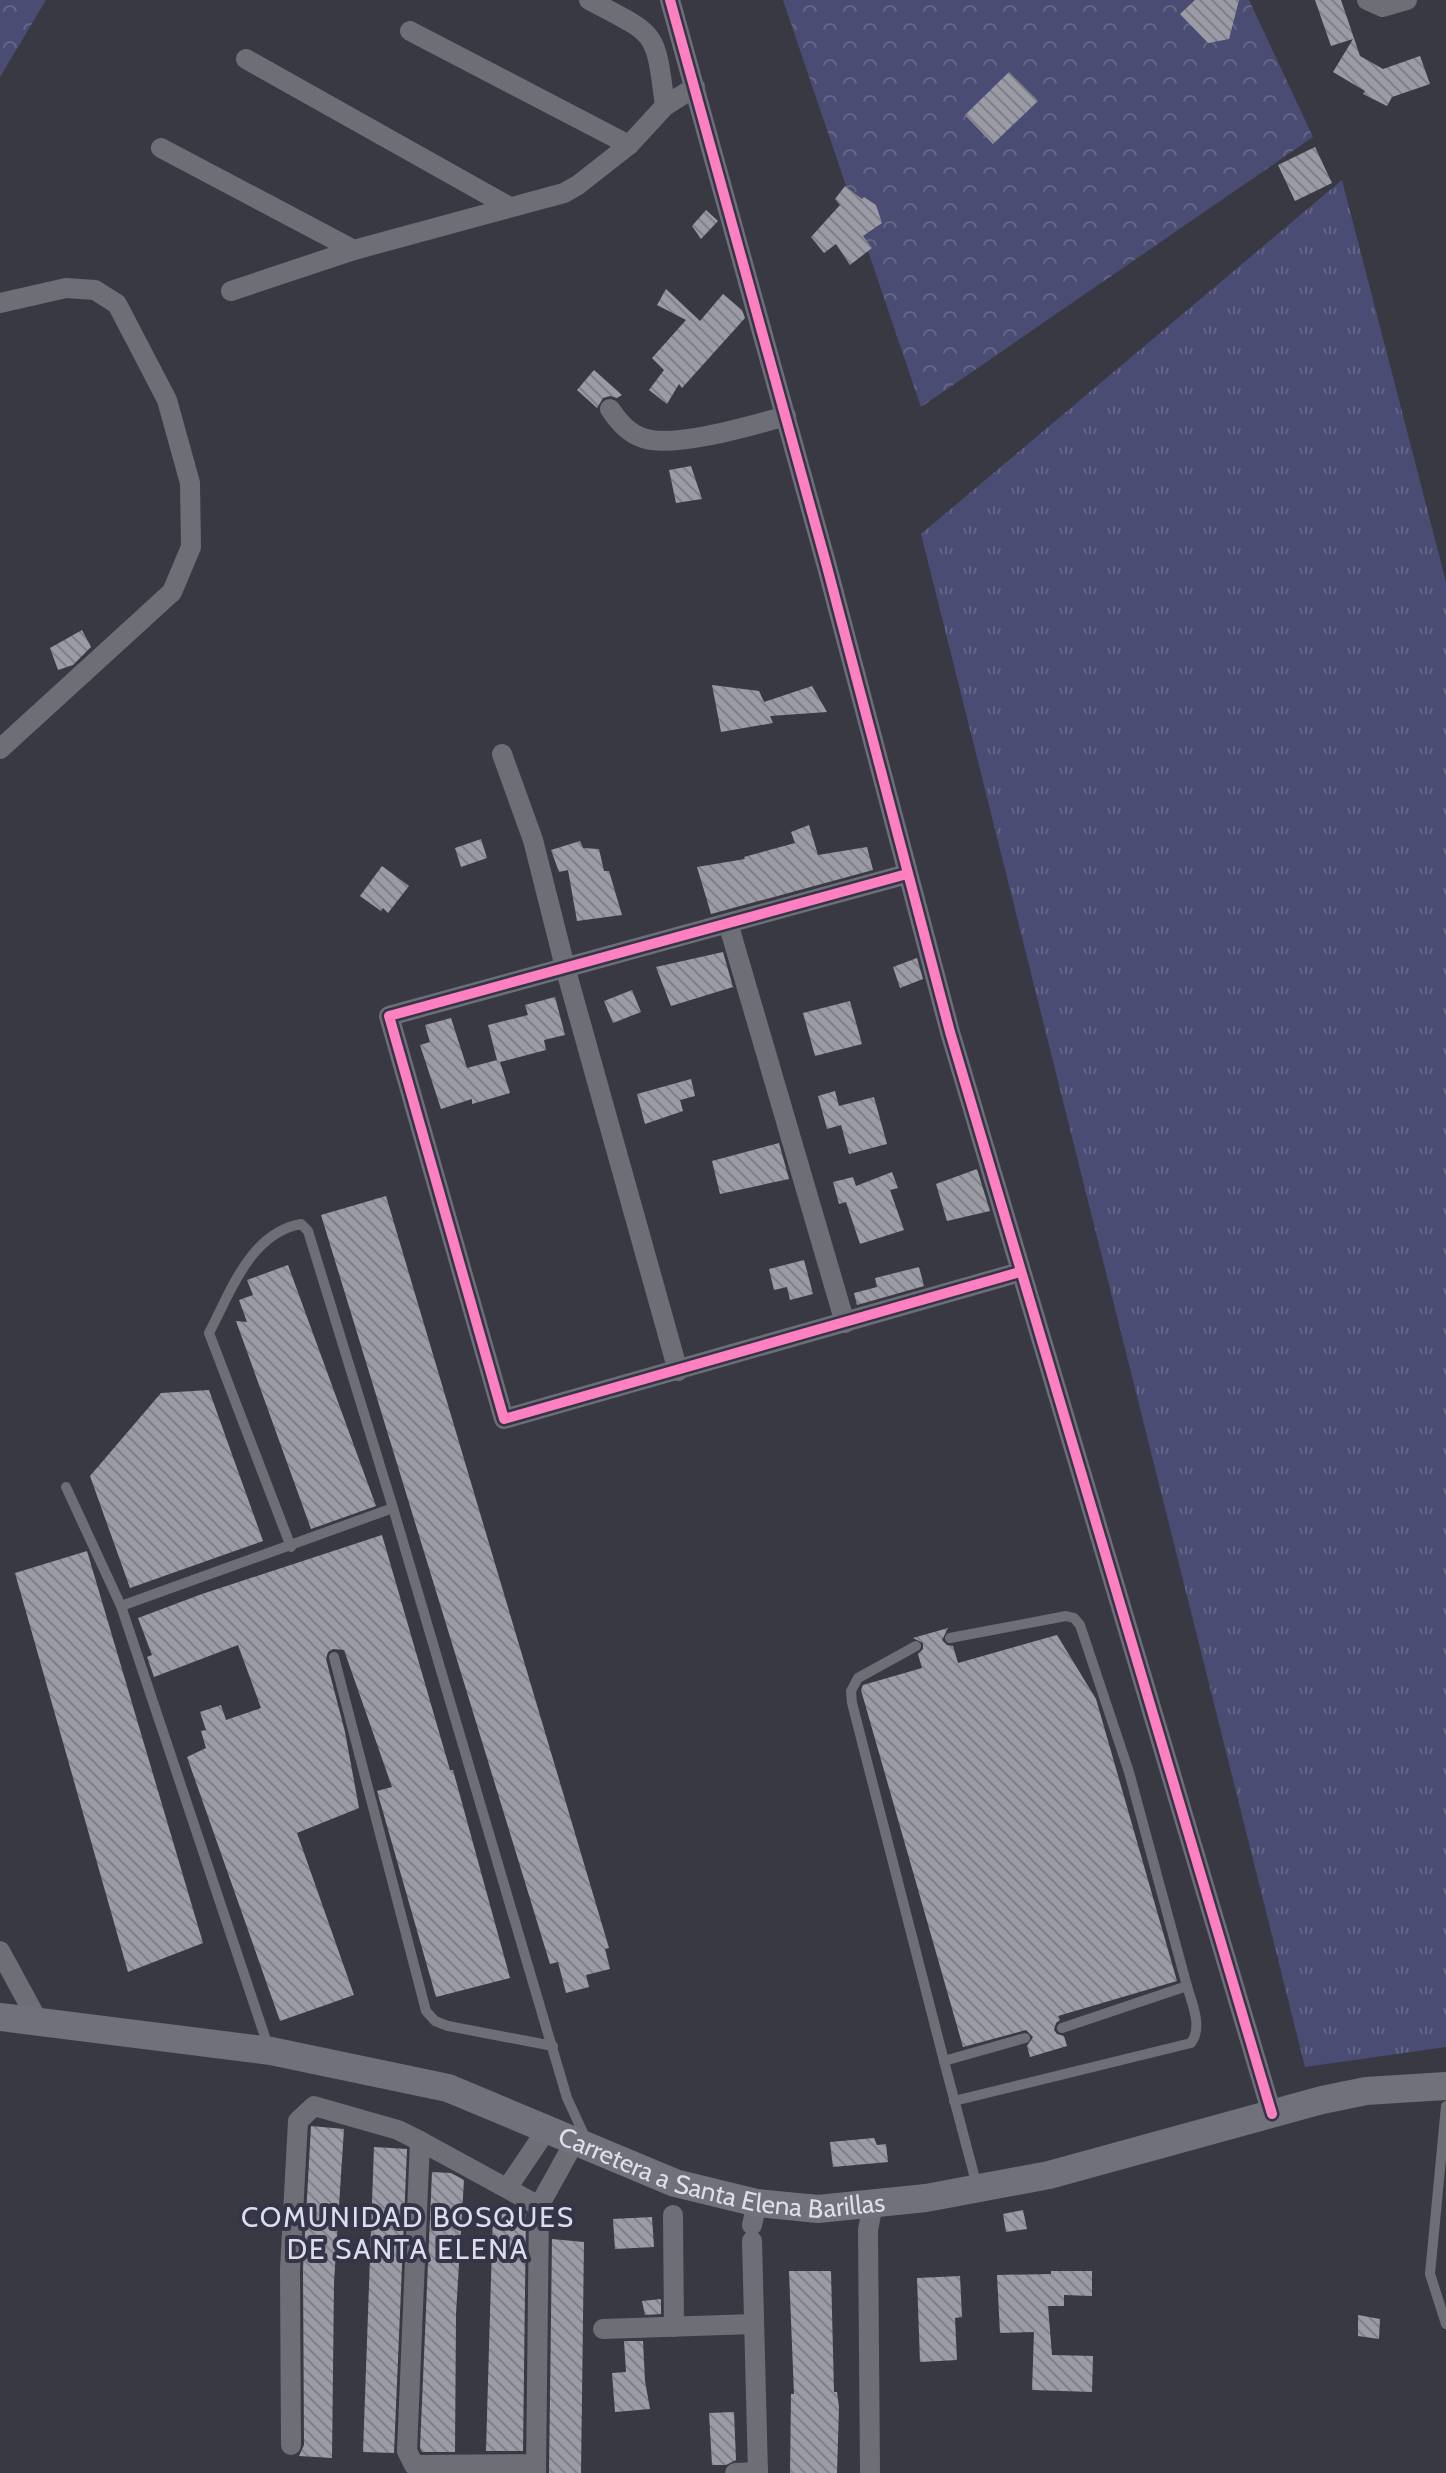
<svg xmlns="http://www.w3.org/2000/svg" width="1446" height="2473" viewBox="0 0 1446 2473" font-family="Cabin,sans-serif">
<defs>
<pattern id="grass-tufts" width="24" height="20" patternUnits="userSpaceOnUse" patternTransform="scale(2)"><rect width="24" height="20" fill="#4b4c73"/><path d="M3 7l-1-3M5 7V3M7 7l1-3M15 17l-1-3M17 17v-4M19 17l1-3" fill="none" stroke="#646587"/></pattern>
<pattern id="forest-crowns" width="20" height="18" patternUnits="userSpaceOnUse" patternTransform="scale(2)"><rect width="20" height="18" fill="#4b4c73"/><path d="M2 6a3 3 0 1 1 6 0M12 15a3 3 0 1 1 6 0" fill="none" stroke="#646587"/></pattern>
<pattern id="building-back-hatch" width="6" height="6" patternUnits="userSpaceOnUse" patternTransform="scale(2)"><rect width="6" height="6" fill="#9a9ba5"/><path d="M-1 5l2 2M0 0l6 6M5-1l2 2" fill="none" stroke="#808188"/></pattern>
</defs>
<rect width="100%" height="100%" fill="#393944"/>
<polygon fill="url(#grass-tufts)" points="1342,180 1446,582 1446,2047 1305,2067 921,534"/>
<g fill="url(#forest-crowns)">
<polygon points="0,0 46,0 0,77"/>
<polygon points="783,0 1249,0 1313,137 921,407"/>
</g>
<g fill="url(#building-back-hatch)">
<polygon points="1195,0 1239,0 1229,39 1208,43 1180,14"/>
<polygon points="1315,0 1341,0 1360,56 1383,69 1420,56 1430,84 1392,97 1387,106 1363,94 1365,91 1333,72 1353,39 1331,46"/>
<polygon points="1009,72 1038,101 993,144 965,115"/>
<polygon points="1315,147 1332,183 1295,201 1278,165"/>
<polygon points="845,186 862,199 864,197 876,205 882,223 863,236 872,248 850,265 836,244 824,253 811,237 840,205 835,199"/>
<polygon points="706,210 718,221 701,239 692,226"/>
<polygon points="666,289 700,321 723,294 742,310 745,318 682,388 679,384 667,404 649,390 664,370 652,358 686,320 657,305"/>
<polygon points="594,370 622,395 617,398 610,396 603,398 597,408 577,390"/>
<polygon points="691,466 702,499 676,503 669,470"/>
<polygon points="82,630 91,647 73,665 58,670 50,648"/>
<polygon points="712,685 759,691 764,702 812,686 827,712 770,716 773,723 721,732"/>
<polygon points="809,825 818,855 867,847 873,870 711,914 697,867 745,859 744,857 795,843 791,832"/>
<polygon points="481,839 487,858 461,867 455,848"/>
<polygon points="580,841 583,848 599,849 604,871 609,871 622,915 577,921 568,870 559,872 551,850"/>
<polygon points="382,866 409,886 388,913 383,908 381,911 360,896"/>
<polygon points="723,952 733,987 671,1006 656,967"/>
<polygon points="917,958 923,979 900,988 893,967"/>
<polygon points="632,990 641,1012 613,1023 604,1001"/>
<polygon points="555,997 565,1035 544,1040 546,1050 500,1062 510,1093 472,1104 472,1099 441,1109 420,1045 430,1042 425,1025 451,1018 467,1068 497,1060 488,1025 528,1015 525,1005"/>
<polygon points="850,1001 862,1044 815,1056 803,1013"/>
<polygon points="691,1079 695,1096 680,1100 683,1111 645,1124 637,1094"/>
<polygon points="835,1091 839,1106 874,1097 887,1144 849,1154 841,1125 827,1129 818,1096"/>
<polygon points="779,1143 789,1179 720,1194 712,1161"/>
<polygon points="977,1169 990,1211 947,1221 936,1184"/>
<polygon points="892,1172 898,1188 890,1190 904,1230 860,1244 846,1202 839,1204 833,1182 853,1177 856,1186"/>
<polygon points="386,1196 609,1948 605,1949 610,1969 586,1975 589,1987 566,1993 558,1962 550,1964 321,1215"/>
<polygon points="804,1260 813,1294 790,1300 787,1287 774,1290 769,1269"/>
<polygon points="288,1265 376,1506 311,1529 236,1321 247,1322 239,1300 253,1295 247,1280"/>
<polygon points="919,1267 924,1286 857,1305 854,1293 877,1287 875,1278"/>
<polygon points="209,1390 263,1541 130,1588 90,1476 161,1393"/>
<polygon points="382,1535 450,1770 453,1770 510,1978 436,1997 377,1791 392,1787 344,1650 333,1649 328,1652 326,1659 345,1732 359,1808 297,1833 354,1995 280,2021 187,1757 206,1748 201,1731 206,1730 200,1712 221,1705 226,1720 261,1708 238,1645 154,1677 147,1657 152,1655 138,1618 202,1594"/>
<polygon points="87,1551 203,1943 128,1972 15,1573"/>
<polygon points="948,1628 942,1640 947,1645 953,1646 958,1663 1057,1635 1096,1699 1177,1981 1058,2016 1060,2020 1056,2023 1054,2030 1057,2034 1064,2036 1067,2046 1030,2057 1027,2046 1033,2037 1026,2030 963,2047 861,1690 863,1685 922,1668 918,1654 923,1649 923,1643 913,1638"/>
<polygon points="311,2126 344,2129 334,2282 332,2458 299,2456 304,2445 303,2269"/>
<polygon points="874,2138 877,2145 886,2144 888,2162 833,2167 830,2142"/>
<polygon points="374,2147 407,2149 394,2453 363,2452"/>
<polygon points="432,2172 451,2173 464,2180 456,2314 455,2452 422,2452 420,2448"/>
<polygon points="493,2210 520,2210 526,2214 523,2451 486,2451"/>
<polygon points="1023,2210 1027,2229 1006,2232 1003,2214"/>
<polygon points="652,2217 654,2247 615,2249 613,2219"/>
<polygon points="552,2239 584,2242 581,2473 549,2473"/>
<polygon points="789,2271 831,2271 834,2392 837,2392 839,2407 837,2473 790,2473 791,2394 794,2394"/>
<polygon points="1051,2271 1092,2271 1092,2296 1064,2295 1064,2306 1048,2306 1052,2355 1093,2356 1092,2392 1032,2390 1034,2332 1000,2333 997,2275 1051,2274"/>
<polygon points="960,2276 962,2317 955,2318 957,2360 920,2362 917,2278"/>
<polygon points="661,2299 661,2314 645,2315 642,2301"/>
<polygon points="1358,2315 1380,2319 1379,2339 1358,2336"/>
<polygon points="624,2341 643,2341 645,2381 650,2409 615,2412 612,2373 626,2372"/>
<polygon points="734,2412 736,2460 726,2465 712,2465 709,2413"/>
</g>
<g fill="none" stroke-linecap="round" stroke-linejoin="round">
<g stroke="#6d6e76" stroke-width="10">
<polyline points="66,1487 121,1606 268,2046"/>
<path d="M291 1547 209 1333C230 1293 250 1233 301 1224L308 1231 393 1508 567 2098 586 2139"/>
<polyline points="121,1606 393,1508"/>
<polyline points="950,1638 1066,1616 1074,1618 1080,1625 1129,1772 1187,1986 1062,2028"/>
<polyline points="916,1646 858,1678 851,1691 852,1703 944,2061 1025,2038"/>
<polyline points="334,1657 426,2011 435,2021 448,2026 553,2046"/>
<polyline points="944,2061 977,2186"/>
<path d="M954 2101 1191 2043C1203 2027 1192 2004 1187 1986"/>
<polyline points="1446,2106 1430,2274 1446,2324"/>
</g>
<g stroke="#6d6e76" stroke-width="20">
<path d="M589 0C658 36 655 29 665 106"/>
<polyline points="670,0 826,563 950,1032 1272,2114"/>
<polyline points="1367,0 1383,7 1407,0"/>
<polyline points="410,31 629,145"/>
<polyline points="246,59 508,206"/>
<polyline points="161,148 354,250"/>
<polyline points="231,291 354,250 564,193 578,185 629,145 665,106 695,87"/>
<polyline points="0,303 66,288 95,290 117,304 167,400 190,483 191,547 172,592 0,749"/>
<path d="M610 409C619 422 628 433 643 438 674 449 753 425 786 416"/>
<polyline points="502,754 533,840 565,967 678,1371"/>
<polyline points="907,874 389,1016 504,1419 1020,1272"/>
<polyline points="728,923 845,1323"/>
<polyline points="0,1951 38,2021"/>
<polyline points="508,2187 547,2129"/>
<polyline points="539,2206 575,2141"/>
<polyline points="673,2215 674,2327"/>
<polyline points="752,2225 757,2203"/>
<polyline points="752,2241 758,2473"/>
<polyline points="603,2329 754,2324"/>
<polyline points="291,2445 290,2269 298,2121 314,2106 398,2130 420,2141"/>
<polyline points="536,2464 414,2465 407,2451 420,2141 539,2206 536,2473"/>
<polyline points="735,2473 758,2472"/>
<polyline points="870,2473 868,2230 873,2204"/>
</g>
<path stroke="#71717b" stroke-width="28" id="s1" d="M0 2017 271 2051 448 2088 675 2183 757 2203 818 2209 926 2198 1049 2175 1322 2100 1366 2091 1446 2086"/>
<g stroke="#343548" stroke-width="15">
<g id="cycleway">
<polyline points="670,0 826,563 950,1032 1272,2114"/>
<polyline points="907,874 389,1016 504,1419 1020,1272"/>
</g>
</g>
<use href="#cycleway" stroke="#ff80c0" stroke-width="10"/>
</g>
<g text-anchor="middle" stroke-width="8" stroke-linejoin="round" paint-order="stroke">
<g font-size="26" fill="#dddeeb" stroke="#343548">
<text dy="9" stroke="none"><textPath href="#s1" startOffset="744">Carretera a Santa Elena Barillas</textPath></text>
</g>
<g font-size="28" letter-spacing="2" fill="#dddeeb" stroke="#343548">
<text x="408" y="2227">COMUNIDAD BOSQUES<tspan x="408" dy="32">DE SANTA ELENA</tspan></text>
</g>
</g>
</svg>
